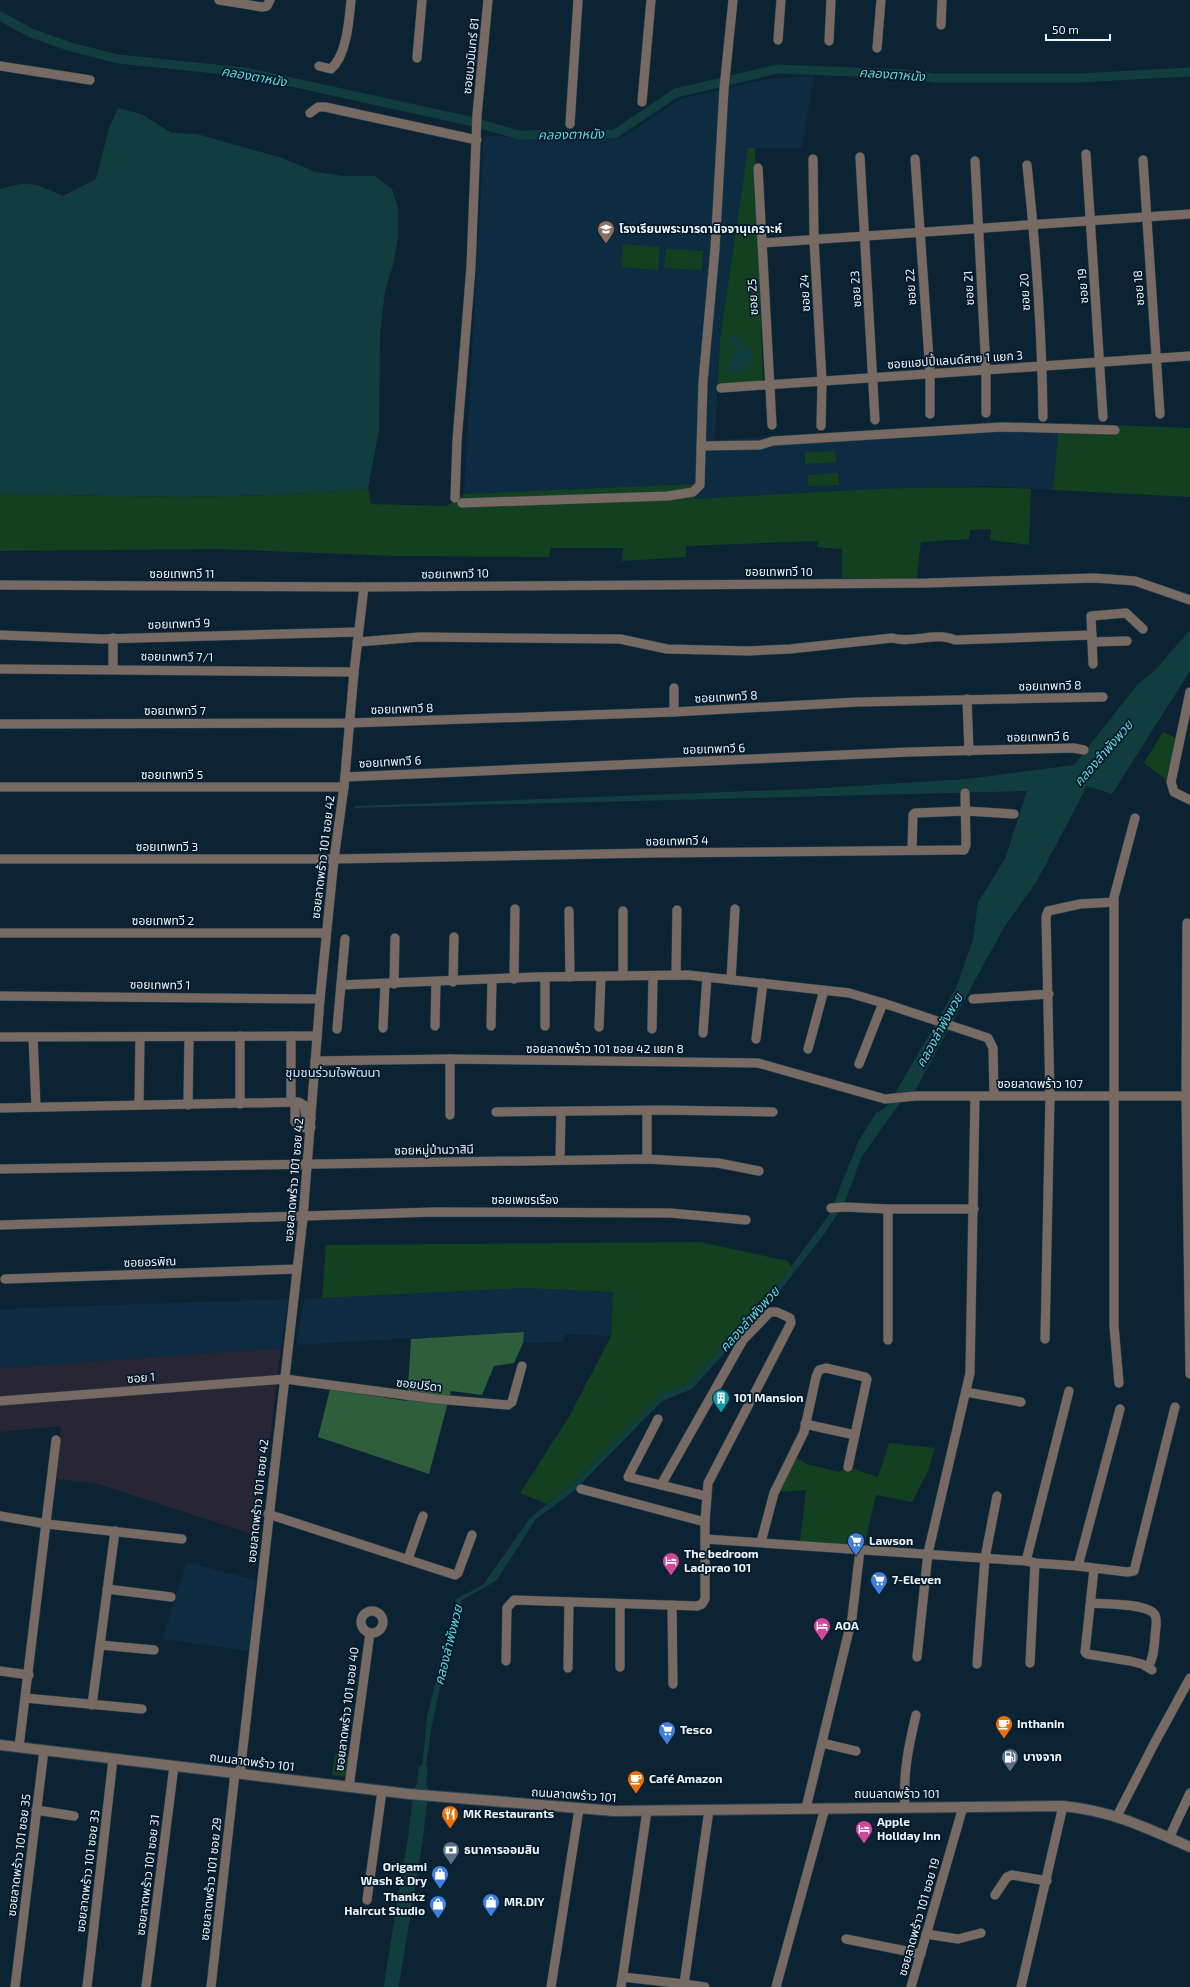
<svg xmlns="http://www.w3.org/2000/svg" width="1190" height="1987" viewBox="0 0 1190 1987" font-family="'Exo 2','Noto Sans Thai',sans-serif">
<rect width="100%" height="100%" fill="#0b2333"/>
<polygon fill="#282535" points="281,1348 258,1536 98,1484 57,1479 61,1426 0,1432 0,1368"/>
<g fill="#0d2c41">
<polygon points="814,76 802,148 748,148 720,339 715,440 1004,421 1059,423 1053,490 988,486 848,490 693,499 693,484 464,494 484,136 620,139 680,99 767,79"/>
<polygon points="524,1288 613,1292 611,1336 565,1334 563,1342 523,1343 524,1332 296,1345 304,1299"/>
<polygon points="288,1299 281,1348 0,1368 0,1309"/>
<polygon points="187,1562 255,1580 249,1651 163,1639 173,1603"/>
</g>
<g fill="#134021">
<polygon points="748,148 755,148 763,381 718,384 720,339"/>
<polygon points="623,244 660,247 658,270 621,267"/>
<polygon points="666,249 703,251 702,270 664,268"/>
<polygon points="1059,423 1190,428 1190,497 1053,490"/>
<polygon points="835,451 836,462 805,464 805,452"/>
<polygon points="838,473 839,485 808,486 808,475"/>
<path d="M693 484 694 499C806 493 919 483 1031 489L1029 545 990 540 991 529 970 530 969 539 921 542 917 578H842V549L817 547 818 541 686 546V557L622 561 623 548H551L549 557 395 556 219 549 0 551V492L6 494C126 496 248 501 368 488L371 504 447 506 464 494Z"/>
<polygon points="1163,732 1176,738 1166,780 1144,763"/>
<polygon points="700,1242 788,1261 791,1267 772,1292 689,1383 662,1393 570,1486 547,1504 520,1493 569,1417 611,1336 613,1292 524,1288 322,1298 326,1245"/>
<polygon points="889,1443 935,1448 928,1471 912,1502 876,1495 864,1547 800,1542 806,1490 780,1492 795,1457 807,1464 839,1472 848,1467 878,1477"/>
<polygon points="335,1753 351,1755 347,1777 332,1775"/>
</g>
<polygon fill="#2e5e3b" points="524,1332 523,1343 514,1363 494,1366 482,1395 451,1391 429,1474 318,1437 330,1389 407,1401 411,1339"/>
<g fill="#113d3f">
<path d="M118 108 141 114 172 133 197 134 282 158 316 172 344 176H375L392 189 398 208V236L394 262 385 291 380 334 379 430 368 488C248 501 126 496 6 494L0 492V189C29 180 36 184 63 196L96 179 109 128Z"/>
<path d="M737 336 740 339 741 345 750 347C757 362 746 375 730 373L727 362 737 349 736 347 730 346 729 337Z"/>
<polygon points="1190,630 1190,671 1112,794 1087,786 1037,881 1003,929 916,1089 900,1103 862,1156 844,1204 825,1233 772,1301 692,1389 662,1401 574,1491 536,1519 496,1581 462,1600 456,1614 432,1725 424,1779 421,1779 427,1717 456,1599 483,1585 530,1518 570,1486 662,1393 689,1383 772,1292 829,1215 859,1140 876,1113 885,1108 897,1090 956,988 973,940 978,902 1005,859 1027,791 355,808 355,806 807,789 967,779 1074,765 1137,685 1155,670"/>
</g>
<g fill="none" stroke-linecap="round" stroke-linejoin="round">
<g stroke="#113d3f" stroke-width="9">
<polyline points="0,16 31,33 71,47 118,59 245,72 474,122 519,135 615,134 676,93 777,69 904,74 935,78 1078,78 1190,72"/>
<polyline points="421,1791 423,1769"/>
</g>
<polyline stroke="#113d3f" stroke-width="15" points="391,1987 416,1835 421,1791"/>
<g stroke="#2b414f" stroke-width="10">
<g id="minor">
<polyline points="219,0 262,7 267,6 270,0"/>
<polyline points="941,25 942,0"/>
<polyline points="778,40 781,0"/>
<polyline points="829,41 831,0"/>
<polyline points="877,48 881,0"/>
<polyline points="417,58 422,0"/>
<polyline points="0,66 90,80"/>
<path d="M319 66 331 69C347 55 349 20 351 0"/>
<polyline points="642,102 651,0"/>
<polyline points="310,113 318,107 325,107 477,140"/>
<polyline points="570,124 578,0"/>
<polyline points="1086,154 1103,417"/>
<polyline points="860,157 875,420"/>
<polyline points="813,159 814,240 822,381 821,426"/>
<polyline points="915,159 930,373 930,414"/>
<polyline points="1143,160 1160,414"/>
<polyline points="975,161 986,370 986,413"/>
<path d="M1027 165C1036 249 1042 333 1043 417"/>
<polyline points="758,168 772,425"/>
<polyline points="762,243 1190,214"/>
<polyline points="721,388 1190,356"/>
<polyline points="701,446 760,445 773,441 1002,427 1115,430"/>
<polyline points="455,498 457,441 471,267 477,115 488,0"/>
<polyline points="462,503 668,496 693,492 700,485 703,382 715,249 724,89 733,0"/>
<polyline points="0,585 364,587 928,583 1095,578 1135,581 1190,600"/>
<polyline points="0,635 102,639 358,632"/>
<path d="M357 642 420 637 620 639 667 649 749 651 790 649 892 638C913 644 936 631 955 640L1092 635"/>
<polyline points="1092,642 1127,641"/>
<polyline points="1093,664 1091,616 1126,613 1143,629"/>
<polyline points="113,668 113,638"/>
<polyline points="0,669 354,672"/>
<polyline points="674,688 674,712"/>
<polyline points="1190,692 1171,782 1174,792 1190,800"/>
<polyline points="967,699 969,751"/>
<polyline points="0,724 350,723 674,712 858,702 1103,697"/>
<polyline points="345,777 909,752 1073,748 1084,750"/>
<polyline points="0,787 344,787"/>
<polyline points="912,850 913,815 915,813 966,811 1014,814"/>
<polyline points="0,859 334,859 651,853 959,850 964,850 966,845 965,793"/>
<polyline points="569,911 570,977"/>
<polyline points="1187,923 1186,1096 1190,1374"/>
<polyline points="0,933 326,933"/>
<polyline points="676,975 677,910"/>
<polyline points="623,976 623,911"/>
<polyline points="514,979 515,909"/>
<polyline points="731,980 735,909"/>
<polyline points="453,982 454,937"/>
<polyline points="394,984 395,938"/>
<polyline points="341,985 537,977 688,975 849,993 883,1003 988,1038 993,1048 994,1096"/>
<polyline points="0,996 320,999"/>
<polyline points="973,999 1049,994"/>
<polyline points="435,1026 436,982"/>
<polyline points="491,1026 492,980"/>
<polyline points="545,1026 545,977"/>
<polyline points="599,1027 601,976"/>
<polyline points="383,1028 385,984"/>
<polyline points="337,1029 345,939"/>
<polyline points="652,1029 653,976"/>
<polyline points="703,1033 707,977"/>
<polyline points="291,1036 291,1102"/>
<polyline points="0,1037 317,1036"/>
<polyline points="33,1037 36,1107"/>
<polyline points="756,1039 763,983"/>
<polyline points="808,1049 824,990"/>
<polyline points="315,1061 450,1059 758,1063 885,1099 916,1096 1190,1096"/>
<polyline points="859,1064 883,1003"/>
<polyline points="295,1102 295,1122 305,1128 311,1127"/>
<polyline points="240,1104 240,1036"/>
<polyline points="139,1105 140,1037"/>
<polyline points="188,1105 189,1037"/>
<polyline points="0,1108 299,1102 304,1105 306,1118 311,1119"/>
<polyline points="496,1112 663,1110 773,1112"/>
<polyline points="450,1115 450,1059"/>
<polyline points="647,1159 647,1111"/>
<polyline points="560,1160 561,1112"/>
<polyline points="0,1169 647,1159 718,1163 759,1171"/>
<polyline points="831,1208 844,1207 888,1209 974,1209"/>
<polyline points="0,1225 435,1212 670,1213 746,1220"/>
<polyline points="5,1279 297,1269"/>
<polyline points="1045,1339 1050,1096 1046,917 1048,911 1080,904 1114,902"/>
<polyline points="888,1340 888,1209"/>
<polyline points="1119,1383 1114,1326 1114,897 1135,818"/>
<polyline points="966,1392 1021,1402"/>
<polyline points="0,1401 285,1379 436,1399 508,1405 512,1402 522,1366"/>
<polyline points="658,1419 628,1477 706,1496"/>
<polyline points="805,1424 855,1435"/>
<polyline points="581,1489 705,1522"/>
<polyline points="268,1514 455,1575 458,1573 472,1535"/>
<polyline points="0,1516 47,1524 182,1539"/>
<polyline points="705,1539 1026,1561 1035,1563 1078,1566 1127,1572 1134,1571 1175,1407"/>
<polyline points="761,1542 774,1493 804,1432 816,1377 819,1370 826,1368 865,1377 867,1379 848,1467"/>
<polyline points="408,1559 423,1516"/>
<polyline points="1026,1561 1069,1391"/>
<polyline points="1078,1566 1120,1409"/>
<polyline points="1094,1569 1085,1652 1087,1654 1130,1661 1142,1664 1152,1670"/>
<polyline points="107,1589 171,1597"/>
<path d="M1091 1603C1104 1604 1148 1603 1155 1615 1158 1621 1155 1631 1155 1637 1154 1647 1154 1658 1148 1667"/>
<polyline points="672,1605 673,1684"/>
<circle cx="372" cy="1622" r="11"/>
<polyline points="100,1645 154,1650"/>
<polyline points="917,1657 928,1553 970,1373 975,1096"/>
<polyline points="506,1661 507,1608 514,1600 697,1606 702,1604 705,1599 705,1522 708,1483 791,1323 790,1318 777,1312 770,1312 743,1340 661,1485"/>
<polyline points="1030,1663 1035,1563"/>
<polyline points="977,1664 985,1558 997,1496"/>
<polyline points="620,1667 620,1604"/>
<polyline points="568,1668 569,1602"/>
<polyline points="0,1671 29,1675"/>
<polyline points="25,1698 142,1709"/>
<polyline points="92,1705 115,1531"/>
<polyline points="822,1743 856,1751"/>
<polyline points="19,1747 56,1440"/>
<polyline points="240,1774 303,1218 320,999 334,859 344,787 354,672 364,587"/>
<polyline points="349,1787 370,1633"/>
<path d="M905 1807C903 1773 908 1749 916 1715"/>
<polyline points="806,1808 852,1618 860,1550"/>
<polyline points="36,1810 74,1816"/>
<polyline points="1117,1816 1154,1744 1190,1678"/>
<polyline points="1169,1838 1190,1793"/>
<polyline points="995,1895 1007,1877 1012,1875 1047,1881"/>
<polyline points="367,1900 382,1791"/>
<polyline points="926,1934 958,1939 981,1933"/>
<polyline points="846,1939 921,1954"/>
<polyline points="623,1977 684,1984 709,1810"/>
<polyline points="684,1984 705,1987"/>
<polyline points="15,1987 44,1750"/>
<polyline points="87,1987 113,1759"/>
<polyline points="146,1987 174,1766"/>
<polyline points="211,1987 235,1773"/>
<polyline points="551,1987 579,1809"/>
<polyline points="621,1987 647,1811"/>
<polyline points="776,1987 825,1808"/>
<polyline points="911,1987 963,1807"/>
<polyline points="1021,1987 1063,1806"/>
</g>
</g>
<g stroke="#2b414f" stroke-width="12">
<path id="tertiary" d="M0 1745 409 1794 614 1811 1063 1806C1112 1811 1145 1827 1190 1847"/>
</g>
<use href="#minor" stroke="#776a63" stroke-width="9"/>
<use href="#tertiary" stroke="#776a63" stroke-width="10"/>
</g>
<defs>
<g id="school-pin" transform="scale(0.9)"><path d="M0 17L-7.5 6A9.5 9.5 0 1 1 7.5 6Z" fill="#8d6e63" stroke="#031929"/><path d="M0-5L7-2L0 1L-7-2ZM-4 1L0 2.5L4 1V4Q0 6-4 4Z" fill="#fff"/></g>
<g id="building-pin" transform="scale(0.9)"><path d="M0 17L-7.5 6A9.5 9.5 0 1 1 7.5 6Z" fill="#0f9aa8" stroke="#031929"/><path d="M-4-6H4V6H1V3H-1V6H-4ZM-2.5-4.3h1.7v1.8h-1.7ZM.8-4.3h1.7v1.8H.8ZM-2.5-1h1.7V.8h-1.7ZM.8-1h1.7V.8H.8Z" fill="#fff"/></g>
<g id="supermarket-pin" transform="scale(0.9)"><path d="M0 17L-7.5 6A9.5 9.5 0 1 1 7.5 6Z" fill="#3f7fe0" stroke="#031929"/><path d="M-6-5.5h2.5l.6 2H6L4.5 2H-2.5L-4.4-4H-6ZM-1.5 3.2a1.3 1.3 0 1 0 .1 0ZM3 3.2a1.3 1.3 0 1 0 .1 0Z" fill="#fff"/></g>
<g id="hotel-pin" transform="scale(0.9)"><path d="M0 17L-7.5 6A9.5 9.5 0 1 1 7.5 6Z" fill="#d1479c" stroke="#031929"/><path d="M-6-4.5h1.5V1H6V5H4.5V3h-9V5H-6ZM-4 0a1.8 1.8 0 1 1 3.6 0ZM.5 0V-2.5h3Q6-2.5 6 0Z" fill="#fff"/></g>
<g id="cafe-pin" transform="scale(0.9)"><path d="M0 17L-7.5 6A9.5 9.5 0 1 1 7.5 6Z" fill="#e8710a" stroke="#031929"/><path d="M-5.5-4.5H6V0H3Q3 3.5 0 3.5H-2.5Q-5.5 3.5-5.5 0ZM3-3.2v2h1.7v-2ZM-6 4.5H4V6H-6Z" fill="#fff"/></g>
<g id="fuel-pin" transform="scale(0.9)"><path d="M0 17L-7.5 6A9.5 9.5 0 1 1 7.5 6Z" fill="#5c6f8a" stroke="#031929"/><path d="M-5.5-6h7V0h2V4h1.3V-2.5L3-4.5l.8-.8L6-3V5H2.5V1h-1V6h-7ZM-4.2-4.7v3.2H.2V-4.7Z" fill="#fff"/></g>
<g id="restaurant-pin" transform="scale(0.9)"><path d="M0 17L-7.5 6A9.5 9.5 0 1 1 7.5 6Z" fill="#e8710a" stroke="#031929"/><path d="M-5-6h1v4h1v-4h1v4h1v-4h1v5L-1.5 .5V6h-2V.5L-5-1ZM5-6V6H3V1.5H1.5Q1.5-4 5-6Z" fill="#fff"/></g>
<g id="bank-pin" transform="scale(0.9)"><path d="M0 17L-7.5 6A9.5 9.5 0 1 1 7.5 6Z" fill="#5c6f8a" stroke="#031929"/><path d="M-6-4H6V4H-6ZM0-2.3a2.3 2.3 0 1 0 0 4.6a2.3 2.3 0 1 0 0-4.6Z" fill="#fff"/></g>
<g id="shop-pin" transform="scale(0.9)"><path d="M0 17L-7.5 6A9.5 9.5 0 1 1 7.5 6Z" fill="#3f7fe0" stroke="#031929"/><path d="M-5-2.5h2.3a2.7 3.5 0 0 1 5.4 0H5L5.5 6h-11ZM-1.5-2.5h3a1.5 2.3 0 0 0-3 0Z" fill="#fff"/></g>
</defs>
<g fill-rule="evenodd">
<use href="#school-pin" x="606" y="229"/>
<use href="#building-pin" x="721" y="1398"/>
<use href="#supermarket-pin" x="856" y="1541"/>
<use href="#hotel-pin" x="671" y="1561"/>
<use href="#supermarket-pin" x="879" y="1580"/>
<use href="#hotel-pin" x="822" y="1626"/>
<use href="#cafe-pin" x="1004" y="1724"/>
<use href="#supermarket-pin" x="667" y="1730"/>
<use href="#fuel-pin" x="1010" y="1757"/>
<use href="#cafe-pin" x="636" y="1779"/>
<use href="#restaurant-pin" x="450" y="1814"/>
<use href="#hotel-pin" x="864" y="1829"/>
<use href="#bank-pin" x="451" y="1850"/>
<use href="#shop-pin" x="440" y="1874"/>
<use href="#shop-pin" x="491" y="1902"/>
<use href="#shop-pin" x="438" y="1904"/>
</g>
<g text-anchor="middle" stroke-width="3.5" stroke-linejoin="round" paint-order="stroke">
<g font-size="12" fill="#eef6fd" stroke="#031929">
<text transform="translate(471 56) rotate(-84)" y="4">ซอยนวมินทร์ 81</text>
<text transform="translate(1083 286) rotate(-94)" y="4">ซอย 19</text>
<text transform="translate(911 287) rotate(-94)" y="4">ซอย 22</text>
<text transform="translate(969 288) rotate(-93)" y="4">ซอย 21</text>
<text transform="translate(1139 288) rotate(-94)" y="4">ซอย 18</text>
<text transform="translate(856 289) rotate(-94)" y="4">ซอย 23</text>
<text transform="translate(1025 292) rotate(-93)" y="4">ซอย 20</text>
<text transform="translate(805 293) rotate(-93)" y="4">ซอย 24</text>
<text transform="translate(753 297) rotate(-93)" y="4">ซอย 25</text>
<text transform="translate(955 360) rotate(-4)" y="4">ซอยแฮปปี้แลนด์สาย 1 แยก 3</text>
<text x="779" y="576">ซอยเทพทวี 10</text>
<text x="182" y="578">ซอยเทพทวี 11</text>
<text transform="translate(455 574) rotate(-1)" y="4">ซอยเทพทวี 10</text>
<text transform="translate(179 624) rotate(-2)" y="4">ซอยเทพทวี 9</text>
<text transform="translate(177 657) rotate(1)" y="4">ซอยเทพทวี 7/1</text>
<text transform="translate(1050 686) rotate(-1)" y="4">ซอยเทพทวี 8</text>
<text transform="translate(726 697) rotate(-3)" y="4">ซอยเทพทวี 8</text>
<text transform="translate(402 709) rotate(-2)" y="4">ซอยเทพทวี 8</text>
<text x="175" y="715">ซอยเทพทวี 7</text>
<text transform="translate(1038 737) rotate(-1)" y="4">ซอยเทพทวี 6</text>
<text transform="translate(714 749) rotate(-2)" y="4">ซอยเทพทวี 6</text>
<text transform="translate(390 762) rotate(-3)" y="4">ซอยเทพทวี 6</text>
<text x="172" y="779">ซอยเทพทวี 5</text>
<text transform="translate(677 841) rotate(-1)" y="4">ซอยเทพทวี 4</text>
<text x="167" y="851">ซอยเทพทวี 3</text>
<text transform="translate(323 857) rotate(-83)" y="4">ซอยลาดพร้าว 101 ซอย 42</text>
<text x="163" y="925">ซอยเทพทวี 2</text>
<text transform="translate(160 985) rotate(1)" y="4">ซอยเทพทวี 1</text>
<text x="605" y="1053">ซอยลาดพร้าว 101 ซอย 42 แยก 8</text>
<text x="1040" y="1088">ซอยลาดพร้าว 107</text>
<text transform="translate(434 1150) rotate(-1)" y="4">ซอยหมู่บ้านวาสินี</text>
<text transform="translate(294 1180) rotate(-85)" y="4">ซอยลาดพร้าว 101 ซอย 42</text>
<text x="525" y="1204">ซอยเพชรเรือง</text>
<text transform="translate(150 1262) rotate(-2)" y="4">ซอยอรพิณ</text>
<text transform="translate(141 1378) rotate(-4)" y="4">ซอย 1</text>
<text transform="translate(419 1385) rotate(7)" y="4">ซอยปรีดา</text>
<text transform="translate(258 1501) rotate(-84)" y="4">ซอยลาดพร้าว 101 ซอย 42</text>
<text transform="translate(347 1709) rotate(-83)" y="4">ซอยลาดพร้าว 101 ซอย 40</text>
<text transform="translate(252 1762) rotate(7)" y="4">ถนนลาดพร้าว 101</text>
<text x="897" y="1798">ถนนลาดพร้าว 101</text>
<text transform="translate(574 1795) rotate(4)" y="4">ถนนลาดพร้าว 101</text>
<text transform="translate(19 1855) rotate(-83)" y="4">ซอยลาดพร้าว 101 ซอย 35</text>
<text transform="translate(88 1871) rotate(-83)" y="4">ซอยลาดพร้าว 101 ซอย 33</text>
<text transform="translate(148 1875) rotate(-83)" y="4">ซอยลาดพร้าว 101 ซอย 31</text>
<text transform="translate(211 1879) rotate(-84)" y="4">ซอยลาดพร้าว 101 ซอย 29</text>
<text transform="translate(919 1917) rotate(-74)" y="4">ซอยลาดพร้าว 101 ซอย 19</text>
</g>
<g font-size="12" font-weight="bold" fill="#eef6fd" stroke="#031929" text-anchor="start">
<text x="619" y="233">โรงเรียนพระมารดานิจจานุเคราะห์</text>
<text x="734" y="1402">101 Mansion</text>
<text x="869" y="1545">Lawson</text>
<text x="684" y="1558">The bedroom<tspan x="684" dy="14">Ladprao 101</tspan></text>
<text x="892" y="1584">7-Eleven</text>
<text x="835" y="1630">AOA</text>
<text x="1017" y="1728">Inthanin</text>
<text x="680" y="1734">Tesco</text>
<text x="1023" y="1761">บางจาก</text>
<text x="649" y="1783">Café Amazon</text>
<text x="463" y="1818">MK Restaurants</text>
<text x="877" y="1826">Apple<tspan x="877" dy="14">Holiday Inn</tspan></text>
<text x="464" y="1854">ธนาคารออมสิน</text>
<text x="427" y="1871" text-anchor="end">Origami<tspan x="427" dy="14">Wash &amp; Dry</tspan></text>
<text x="425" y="1901" text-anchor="end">Thankz<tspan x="425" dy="14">Haircut Studio</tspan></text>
<text x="504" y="1906">MR.DIY</text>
</g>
<g font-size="13" font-style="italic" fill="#60dadf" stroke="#031929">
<text transform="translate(892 74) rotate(4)" y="5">คลองตาหนัง</text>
<text transform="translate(254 76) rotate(10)" y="5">คลองตาหนัง</text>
<text transform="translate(571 134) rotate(-1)" y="5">คลองตาหนัง</text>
<text transform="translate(1103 753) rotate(-49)" y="5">คลองลำพังพวย</text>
<text transform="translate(939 1030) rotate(-61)" y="5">คลองลำพังพวย</text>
<text transform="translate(749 1319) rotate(-48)" y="5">คลองลำพังพวย</text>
<text transform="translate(448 1645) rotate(-76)" y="5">คลองลำพังพวย</text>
</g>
<g font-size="13" fill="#c8e4fb" stroke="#031929">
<text x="333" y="1077">ชุมชนร่วมใจพัฒนา</text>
</g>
</g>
<path d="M1046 34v6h64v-6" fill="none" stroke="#eef6fd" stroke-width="2"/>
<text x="1052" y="34" font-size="12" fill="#eef6fd" stroke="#031929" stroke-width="3" paint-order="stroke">50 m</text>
</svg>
